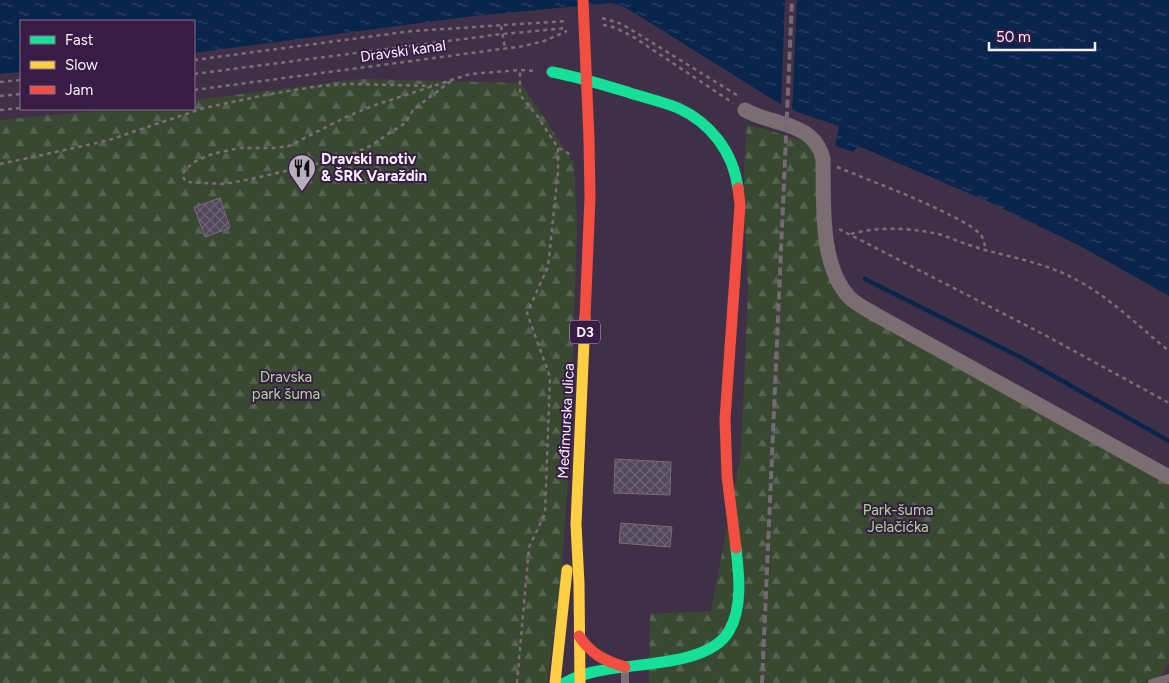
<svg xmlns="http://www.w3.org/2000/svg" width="1169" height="683" viewBox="0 0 1169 683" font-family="Figtree,sans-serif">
<defs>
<pattern id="forest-firs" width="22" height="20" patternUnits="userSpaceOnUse" patternTransform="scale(1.25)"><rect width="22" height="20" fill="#394831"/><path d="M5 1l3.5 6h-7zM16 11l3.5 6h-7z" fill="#566350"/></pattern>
<pattern id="water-ripples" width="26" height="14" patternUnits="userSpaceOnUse" patternTransform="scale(1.25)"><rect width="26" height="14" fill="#09254b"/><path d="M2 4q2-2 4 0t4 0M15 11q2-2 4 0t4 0" fill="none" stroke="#2e4566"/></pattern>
<pattern id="building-cross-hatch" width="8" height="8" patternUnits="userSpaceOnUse" patternTransform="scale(1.25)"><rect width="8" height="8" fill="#54475a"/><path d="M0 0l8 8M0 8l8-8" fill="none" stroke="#6d6273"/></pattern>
</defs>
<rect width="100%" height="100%" fill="#403047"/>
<g fill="url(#forest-firs)">
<polygon points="360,79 521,83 574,163 577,225 570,448 561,580 547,683 0,683 0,120 117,109 194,109 194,100"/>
<polygon points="747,124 808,142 818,156 837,289 1169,482 1169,662 1158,683 649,683 650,614 711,611 741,454 748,289 744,203 744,166"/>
</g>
<polygon fill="url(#water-ripples)" points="0,0 1169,0 1169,296 1082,247 987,201 858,146 853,152 835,146 839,126 797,112 780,104 636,14 622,6 611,3 474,16 194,53 194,21 21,21 21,72 0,74"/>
<polygon fill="#403047" points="785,0 797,0 792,112 781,107"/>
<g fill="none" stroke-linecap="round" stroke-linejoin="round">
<polyline stroke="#09254b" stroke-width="4.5" points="865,279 1020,357 1169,441"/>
</g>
<g fill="url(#building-cross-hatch)" stroke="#7a6c80">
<polygon points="220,198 230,228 205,237 194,207"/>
<polygon points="615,459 671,462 670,495 614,493"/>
<polygon points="621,523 672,527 670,547 619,543"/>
</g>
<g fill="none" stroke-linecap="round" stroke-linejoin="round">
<g stroke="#796e77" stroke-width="2.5" stroke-dasharray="4 4" stroke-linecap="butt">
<polyline points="602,18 622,24 740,97"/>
<polyline points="603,25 613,27 632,36 733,103"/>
<polyline points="501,26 505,48"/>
<polyline points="194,60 412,31 567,21"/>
<polyline points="194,74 502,34 567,28"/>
<polyline points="451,81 413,110 405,123 370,146 352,154 329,161 251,179 225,184 186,182 182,175 187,168 196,161 212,154 239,148 273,148 289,146 346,117 375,105 470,74 520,70 535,71"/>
<polyline points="0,82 21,80"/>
<polyline points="194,90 524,46 544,41 567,31"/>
<polyline points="0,96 21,94"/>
<polyline points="0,110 21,108"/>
<polyline points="559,148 571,155"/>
<polyline points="0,164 106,141 204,108 270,94 320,86 350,84 432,86"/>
<path d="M837 167C874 182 912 196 948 214 959 220 973 226 981 235 984 240 985 244 985 250"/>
<polyline points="839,229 1043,334 1169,403"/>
<path d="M851 234C876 226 916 228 942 235 956 240 970 246 985 250 1015 258 1047 264 1075 279 1111 298 1138 326 1169 351"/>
<polyline points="517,683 529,547 545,514 550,377 527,313 548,267 558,172 558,148 538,117 520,95 520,70"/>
</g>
<g stroke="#7a6e72" stroke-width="8">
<polyline points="625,683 625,669"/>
<polyline points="1152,683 1169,678"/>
</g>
<path stroke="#7a6e72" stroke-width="15" d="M745 110C773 126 814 121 823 159 824 201 819 265 849 297 857 305 868 310 878 316L1169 477"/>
<g stroke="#16e098" stroke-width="11">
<path d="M552 72C579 77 604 85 630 93 646 98 663 102 678 108 711 123 733 152 738 188"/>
<path d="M564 683C577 676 590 672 604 670 638 663 710 665 729 631 743 607 739 574 736 548"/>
</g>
<g stroke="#ffcf43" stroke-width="11">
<polyline points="555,683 567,570"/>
<polyline points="580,683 579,584 576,524 585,318"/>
</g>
<g stroke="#f24e42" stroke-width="11">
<polyline points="585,318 590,197 589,139"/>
<polyline points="736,548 727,476 725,419 740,205 738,188"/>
<path d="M579 636C591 654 605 661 625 667"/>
</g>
<polyline stroke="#746975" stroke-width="4" stroke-dasharray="8 4" stroke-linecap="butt" points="762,683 792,0"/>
<polyline stroke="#f24e42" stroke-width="11" points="583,0 589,139"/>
</g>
<defs>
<g id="restaurant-pin" transform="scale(1.4375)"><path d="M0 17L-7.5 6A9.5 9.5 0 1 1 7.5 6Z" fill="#b8adbd" stroke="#391c46"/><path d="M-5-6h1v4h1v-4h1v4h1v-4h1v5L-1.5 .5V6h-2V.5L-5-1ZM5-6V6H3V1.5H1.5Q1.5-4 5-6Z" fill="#111"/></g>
</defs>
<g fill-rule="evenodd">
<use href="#restaurant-pin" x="302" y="168"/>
</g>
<g text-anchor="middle" stroke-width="4" stroke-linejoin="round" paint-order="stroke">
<rect fill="#391c46" stroke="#bfb1c5" stroke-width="1" x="570" y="320.5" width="30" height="23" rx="4"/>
<g font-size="14" font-weight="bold" fill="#f8f1fc">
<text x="585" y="337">D3</text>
</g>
<g font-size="15" fill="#f8f1fc" stroke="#391c46">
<text transform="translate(403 51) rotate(-8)" y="5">Dravski kanal</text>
<text transform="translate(566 421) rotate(-87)" y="5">Međimurska ulica</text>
</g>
<g font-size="15" font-weight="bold" fill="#f8f1fc" stroke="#391c46" text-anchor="start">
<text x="321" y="164">Dravski motiv<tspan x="321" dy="17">&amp; ŠRK Varaždin</tspan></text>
</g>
<g font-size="15" fill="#a8d88f" stroke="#391c46">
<text x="286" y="382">Dravska<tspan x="286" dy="17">park šuma</tspan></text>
<text x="898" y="515">Park-šuma<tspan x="898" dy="17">Jelačićka</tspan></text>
</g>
</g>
<rect x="20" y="20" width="175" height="90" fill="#391c46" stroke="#85718f"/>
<rect x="30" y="36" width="25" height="8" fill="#16e098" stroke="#85718f"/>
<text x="65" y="45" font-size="15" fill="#f8f1fc">Fast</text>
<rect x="30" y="61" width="25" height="8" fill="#ffcf43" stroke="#85718f"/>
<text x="65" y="70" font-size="15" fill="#f8f1fc">Slow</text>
<rect x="30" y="86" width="25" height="8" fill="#f24e42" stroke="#85718f"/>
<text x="65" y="95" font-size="15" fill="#f8f1fc">Jam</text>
<path d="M989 42v8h106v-8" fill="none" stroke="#f8f1fc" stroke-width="2.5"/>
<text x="996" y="42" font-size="15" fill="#f8f1fc" stroke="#391c46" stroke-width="4" paint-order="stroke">50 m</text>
</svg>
